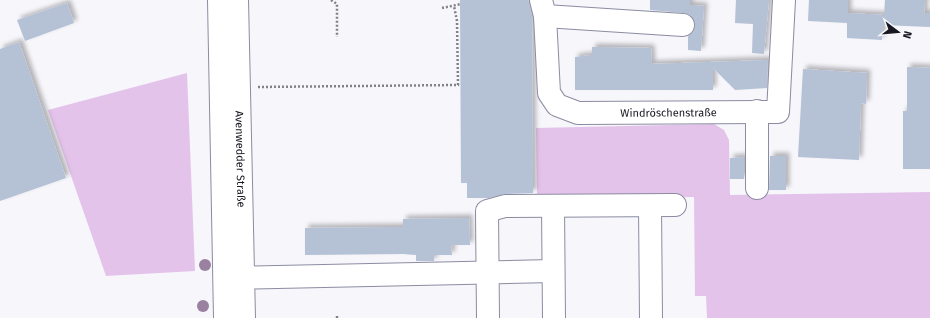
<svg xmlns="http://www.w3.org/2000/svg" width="930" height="318" viewBox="0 0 930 318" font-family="'Fira Sans',sans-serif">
<defs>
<filter id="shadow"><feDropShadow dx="3.5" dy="-3.5" stdDeviation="2" flood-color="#0004"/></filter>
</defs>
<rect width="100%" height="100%" fill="#f6f6fb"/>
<g fill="#e4c3eb">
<polygon points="187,73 195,271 106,276 48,110"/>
<polygon points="714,124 724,130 729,140 730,195 930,192 930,318 707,318 706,296 695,296 694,197 537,199 536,128"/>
</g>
<g fill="#b5c1d5" filter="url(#shadow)">
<polygon points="460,0 528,0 532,15 533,193 505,194 489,198 467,198 467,183 461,183"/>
<polygon points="650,0 690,0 690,5 704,6 701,51 688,50 688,36 693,32 695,26 694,20 690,15 684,13 650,10"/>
<polygon points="736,0 769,0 764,54 752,53 753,24 735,23"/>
<polygon points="809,0 848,0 848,13 884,15 885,0 925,0 924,13 930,13 930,27 883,25 882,40 847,38 847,23 808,21"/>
<polygon points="67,3 74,23 25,41 17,20"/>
<polygon points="19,42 66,178 0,201 0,49"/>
<polygon points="592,47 651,48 652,64 768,60 767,88 735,90 713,68 713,90 575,90 575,57 592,55"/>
<polygon points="907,67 930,68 930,169 903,169 903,111 907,111"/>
<polygon points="803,69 867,73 866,104 861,103 859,160 798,157"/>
<polygon points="770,156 786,156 786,190 769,190"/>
<polygon points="744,157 744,179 730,179 730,158"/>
<polygon points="469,218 470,245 451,245 452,255 434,255 434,261 416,261 416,255 403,254 305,255 305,228 403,227 403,219"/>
</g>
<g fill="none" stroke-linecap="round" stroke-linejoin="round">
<g stroke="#8b8ca1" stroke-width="24">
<g id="minor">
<path id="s1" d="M541 0 545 16 549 93 557 105 578 113 778 112 784 0"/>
<polyline points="545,16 683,25"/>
<polyline points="757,188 757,111"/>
<polyline points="553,206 554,318"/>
<polyline points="650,206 651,318"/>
<polyline points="225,278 553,271"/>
<polyline points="488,318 487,211 505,206 675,205"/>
</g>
</g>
<g stroke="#8b8ca1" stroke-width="24">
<g id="major">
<polyline points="219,0 225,318"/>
<path id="s2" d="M237 0 244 318"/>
</g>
</g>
<g stroke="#818188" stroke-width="2.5" stroke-dasharray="2 2" stroke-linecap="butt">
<polyline points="331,0 337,4 337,37"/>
<polyline points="442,8 461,4"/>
<polyline points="258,87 458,85 457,21 454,6"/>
<polyline points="337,316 337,318"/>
</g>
<use href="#minor" stroke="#fff" stroke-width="22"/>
<use href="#major" stroke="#fff" stroke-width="22"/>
</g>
<g fill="#9a81a1">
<circle cx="205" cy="265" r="6"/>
<circle cx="203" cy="306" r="6"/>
</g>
<g text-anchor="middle" stroke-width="3" stroke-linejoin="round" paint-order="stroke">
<g font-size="11" fill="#171820" stroke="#f6f6fb">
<text dy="4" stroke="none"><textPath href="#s1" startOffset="221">Windröschenstraße</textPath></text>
<text dy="4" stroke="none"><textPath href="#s2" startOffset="159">Avenwedder Straße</textPath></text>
</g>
</g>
<g transform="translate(898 32) rotate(106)" stroke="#f6f6fb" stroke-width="3" paint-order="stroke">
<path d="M0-3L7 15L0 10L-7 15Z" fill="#171820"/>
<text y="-6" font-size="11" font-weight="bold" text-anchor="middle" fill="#171820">N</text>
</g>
</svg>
